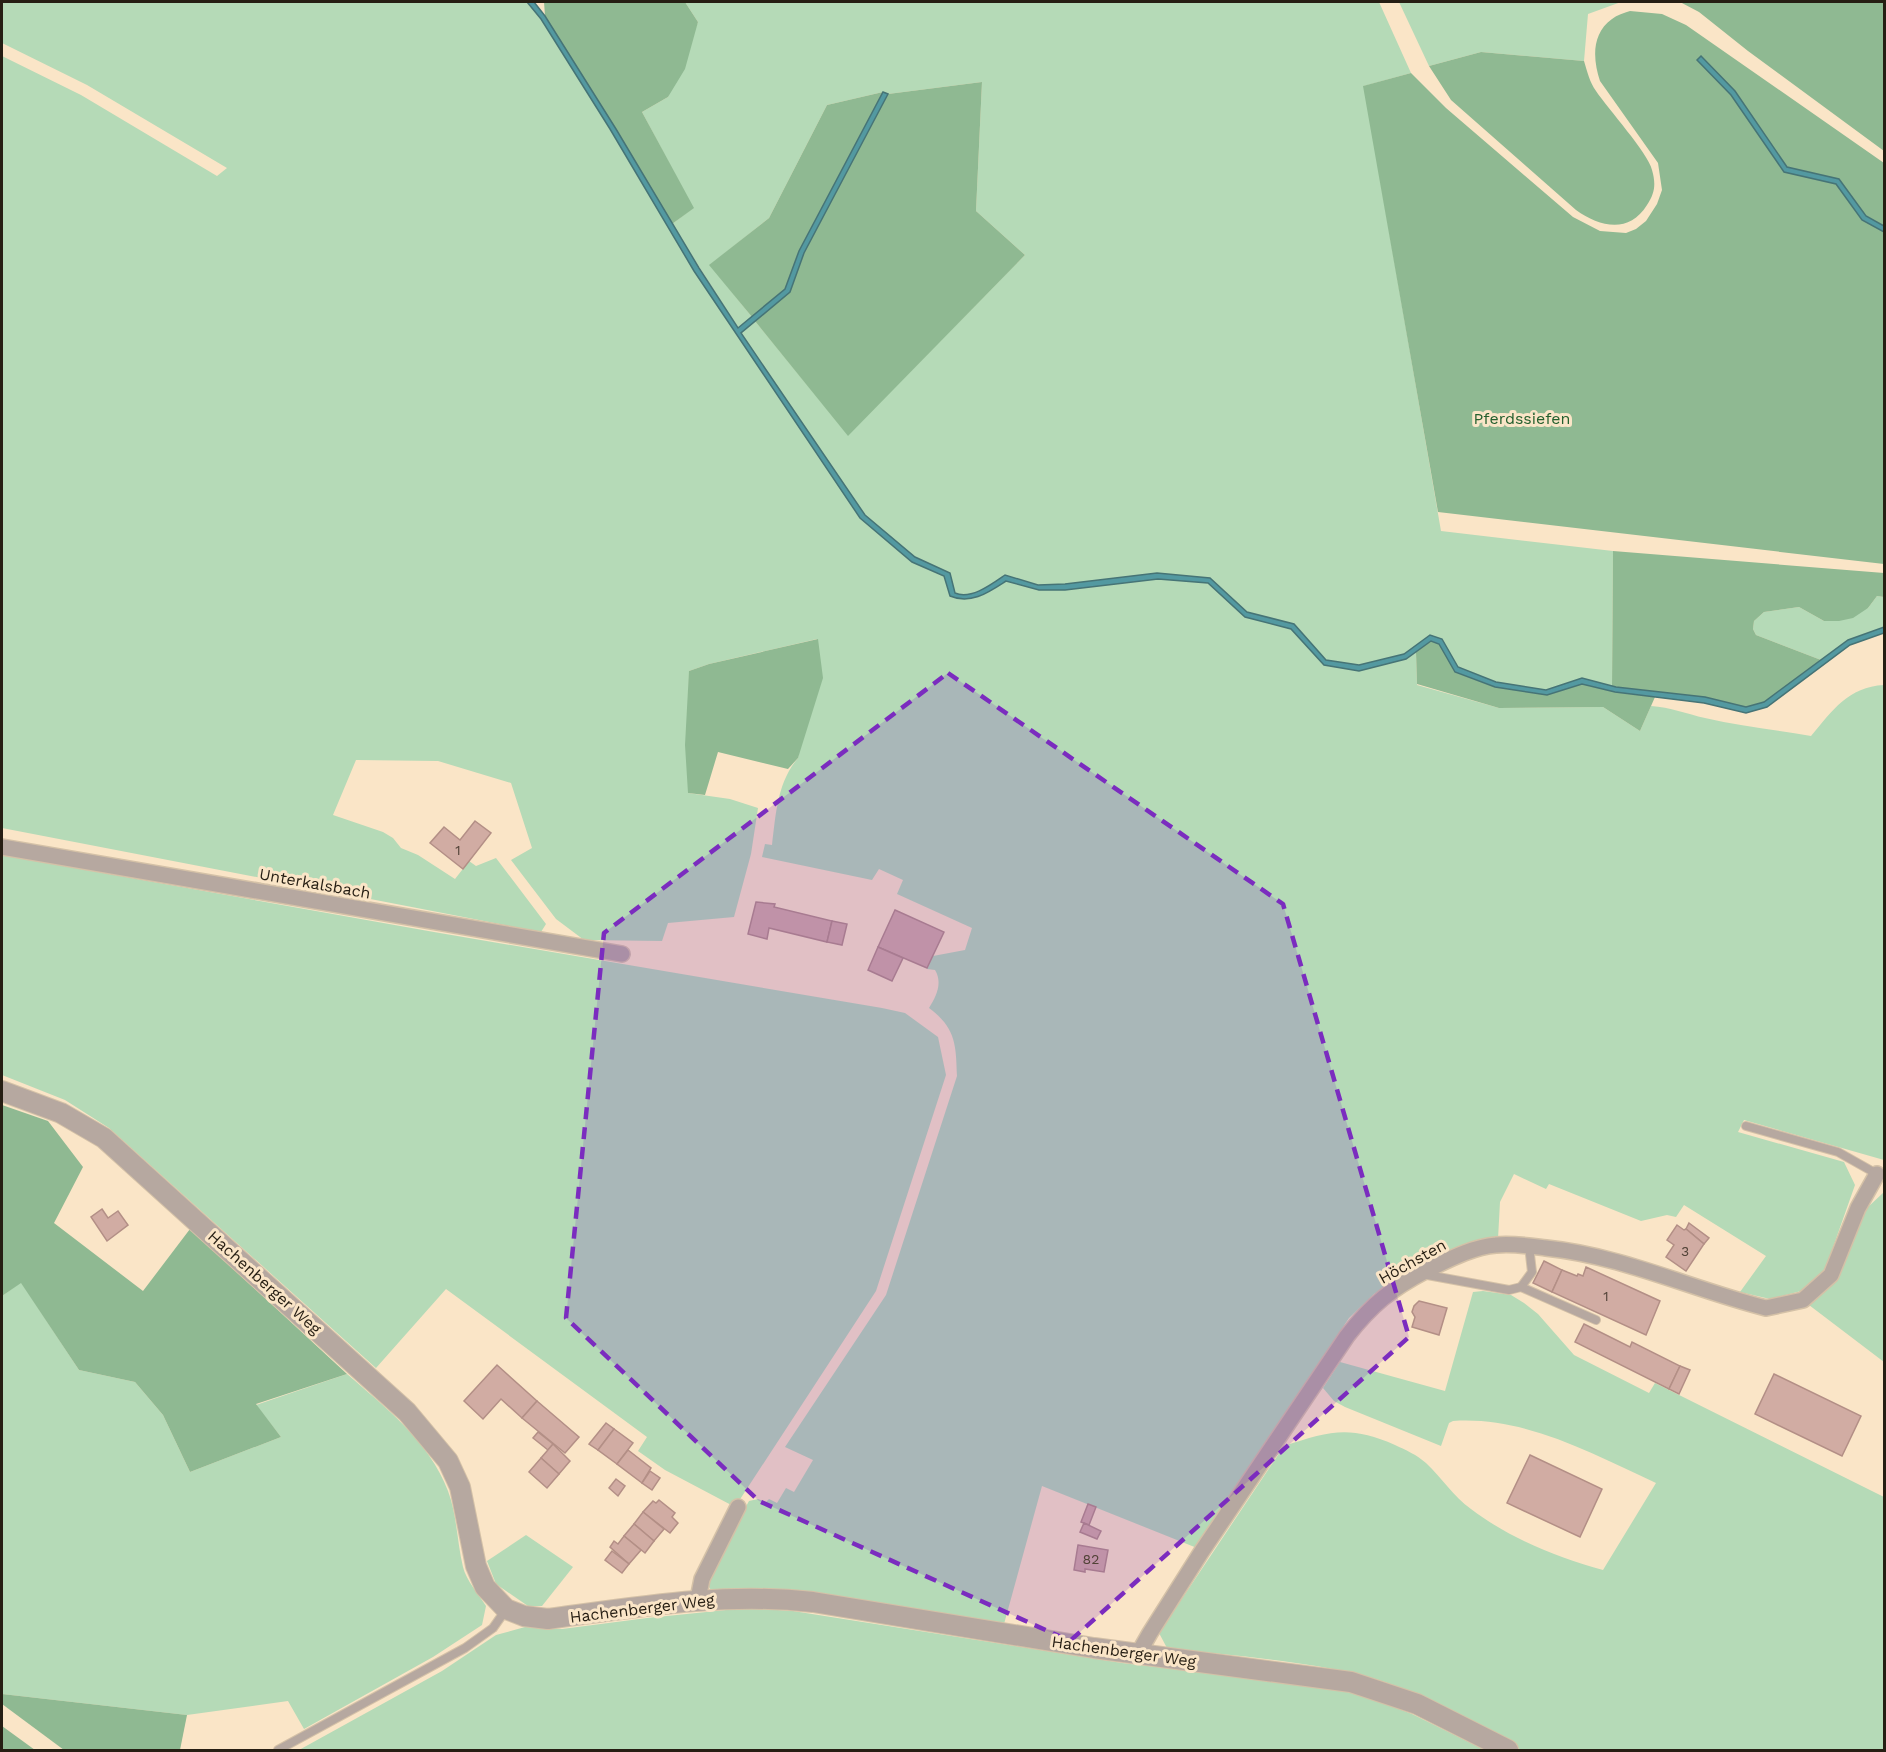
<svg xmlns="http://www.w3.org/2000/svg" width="1886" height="1752" viewBox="0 0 1886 1752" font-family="'Work Sans',sans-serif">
<rect width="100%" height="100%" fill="#fae5c7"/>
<g fill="#b5dab7">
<path d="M2 2H527L541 19 610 129 694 271 860 518 912 562 944 576 950 596C970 605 990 592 1006 581L1039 590H1065L1158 579 1208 583 1245 617 1291 629 1324 665 1359 671 1406 659 1416 652 1417 685 1499 708 1603 707 1640 731 1651 706C1670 707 1687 714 1705 718 1740 726 1776 730 1811 736 1833 710 1848 687 1884 685V1160L1744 1120 1738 1132 1844 1162 1855 1185 1825 1270 1801 1291 1770 1299 1740 1292 1766 1256 1684 1205 1676 1217 1667 1215 1641 1221 1549 1184 1546 1189 1514 1174 1500 1202 1498 1239 1397 1278 1393 1272 1387 1277 1391 1283 1374 1294 1349 1318 1197 1548 1042 1486 1004 1624 796 1592 747 1588 711 1590 705 1581 749 1501 758 1499 766 1502 769 1499 777 1503 786 1488 794 1492 813 1460 785 1447 886 1295 957 1076C956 1045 956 1028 929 1008 936 997 943 983 935 970L927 969 933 956 965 950 972 928 897 894 903 880 879 869 872 880 762 857 765 844 772 845C776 814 777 783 798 758L817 639 709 664 689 671 688 793 730 799 758 808 751 854 734 917 668 923 662 941 584 940 556 919 511 860 532 848 511 783 438 761 356 760 333 815 383 832 393 838 401 848 418 855 455 879 469 861 476 866 496 858 546 924 541 932 2 828V56L81 95 217 176 227 168 87 85 2 43Z"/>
<path d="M685 2H1379L1411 73 1364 86 1441 531 1613 551 1612 686 1582 678 1546 690 1496 682 1458 667 1442 639 1430 635 1404 654 1359 665 1326 660 1294 624 1247 612 1210 578 1157 573 1065 584 1038 585 1005 575C992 585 971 600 954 593L950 573 915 557 865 515 741 333 755 321 848 435 1025 255 976 211 982 82 888 94 883 92 827 105 769 218 710 265 752 317 738 328 672 224 693 208 642 112 668 97 698 22Z"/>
<polygon points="1399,2 1621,2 1588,14 1584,61 1481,52 1429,66"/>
<polygon points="1877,596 1884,597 1884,627 1848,640 1821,660 1756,635 1753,629 1754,621 1764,612 1799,607 1824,621 1868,608"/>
<polygon points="2,855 434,932 882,1008 905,1013 938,1037 946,1075 876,1291 735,1507 665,1470 638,1451 647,1437 446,1289 376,1368 109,1128 65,1100 2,1075"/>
<polygon points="1884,1192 1884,1362 1809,1305 1838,1279 1867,1208"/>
<path d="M21 1282 79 1370 135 1382 163 1415 190 1472 281 1437 256 1405 347 1374C386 1408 429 1441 448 1491 457 1515 457 1542 463 1567 466 1580 479 1595 486 1606L482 1625 433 1657 304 1729 288 1701 187 1715 2 1694V1296Z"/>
<path d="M1483 1291 1511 1295 1524 1303 1538 1314 1574 1355 1649 1393 1655 1383 1884 1497V1750H1521C1476 1722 1417 1690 1365 1676 1301 1660 1232 1656 1167 1648L1159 1633 1284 1446C1329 1431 1350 1425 1395 1445 1406 1450 1417 1455 1426 1463 1442 1478 1453 1496 1471 1509 1509 1538 1558 1558 1603 1570L1656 1483C1593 1454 1525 1416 1453 1421L1449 1423 1441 1446 1345 1407 1334 1401 1323 1388 1340 1362 1445 1391 1473 1292Z"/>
<polygon points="526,1535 573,1567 542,1606 528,1606 496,1584 487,1561"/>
<polygon points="746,1608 793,1611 1122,1663 1318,1686 1362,1695 1412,1714 1485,1750 299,1750 442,1671 496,1635 525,1627 562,1629 647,1618"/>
</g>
<g fill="#8fb992">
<polygon points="544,2 685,2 698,22 685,69 668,97 642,112 694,208 672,224 545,16"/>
<polygon points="1680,2 1884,2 1884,151 1748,51 1699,12"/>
<path d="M1630 11 1662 14 1686 25 1884 163V226L1866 216 1839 179 1787 167 1735 91 1698 60 1731 95 1784 172 1836 184 1862 220 1884 232V564L1438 512 1363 86 1411 73 1446 108 1573 217 1600 231 1626 233 1636 229 1646 221 1657 204 1662 190 1658 163 1600 81C1593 60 1591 34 1612 19 1617 15 1624 13 1630 11Z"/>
<path d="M1481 52 1584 61C1587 71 1590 83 1596 91 1608 109 1648 153 1652 170 1656 184 1655 193 1647 205 1629 234 1600 227 1576 210L1451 100 1429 66Z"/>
<polygon points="982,82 976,211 1025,255 848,436 755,321 790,292 804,253 888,94"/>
<polygon points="883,92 799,251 785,289 752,317 709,265 769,218 827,105"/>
<polygon points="1613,551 1884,573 1884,597 1877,596 1868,608 1853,618 1839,621 1824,621 1799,607 1764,612 1754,621 1753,629 1756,635 1821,660 1764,702 1746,708 1705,697 1616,687 1612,686"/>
<polygon points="818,639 823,678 798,758 788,769 718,752 705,795 688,793 685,745 689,671 709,664"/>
<polygon points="1431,641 1439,643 1455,672 1495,687 1547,695 1582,684 1615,692 1655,697 1640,731 1603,707 1499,708 1417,684 1416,652"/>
<polygon points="2,1105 48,1121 83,1167 54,1223 143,1291 190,1229 347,1374 256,1404 281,1437 190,1472 163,1415 135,1382 79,1370 21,1283 2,1296"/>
<polygon points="2,1694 187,1715 180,1750 64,1750 2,1704"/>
<polygon points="2,1726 35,1750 2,1750"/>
</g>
<g fill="#5399a1" stroke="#467476" stroke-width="1.5">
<path d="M527 2H534L545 16 616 129 699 268 738 328 785 289 799 251 883 92 888 94 804 253 790 292 741 333 865 515 915 557 950 573 955 593C971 600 992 584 1005 575L1038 585 1065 584 1157 573 1210 578 1247 612 1294 624 1326 660 1359 665 1404 654 1430 635 1442 639 1458 667 1496 682 1546 690 1582 678 1616 687 1705 697 1746 707 1764 702 1848 640 1884 627V633L1850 645 1767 707 1746 713 1704 703 1615 692 1582 684 1547 695 1495 687 1455 672 1439 644 1431 641 1406 659 1359 671 1324 665 1291 629 1245 617 1208 583 1158 579 1065 590H1039L1006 581C989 592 971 605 950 596L944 576 912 562 860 518 694 271 610 129 541 19Z"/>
<polygon points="1701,56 1735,91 1787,167 1839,179 1866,216 1884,226 1884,232 1862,220 1836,184 1784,172 1731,95 1697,60"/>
</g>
<g fill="#d1aca3" stroke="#b38f86" stroke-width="1.5">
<polygon points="475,821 491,833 463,869 430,843 444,827 460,840"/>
<polygon points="756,902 775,904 774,907 832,921 827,942 769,928 767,939 748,934"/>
<polygon points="895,910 944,932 927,968 878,947"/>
<polygon points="832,921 847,924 842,945 827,942"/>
<polygon points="878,947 903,958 892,981 868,970"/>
<polygon points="102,1209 108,1218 118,1211 128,1225 107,1241 91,1217"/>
<polygon points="1689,1223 1709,1238 1704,1244 1686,1229"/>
<polygon points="1677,1225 1684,1230 1686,1229 1704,1244 1686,1271 1666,1257 1674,1245 1667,1240"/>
<polygon points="1544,1261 1562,1270 1552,1292 1533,1283"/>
<polygon points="1586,1267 1660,1301 1646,1335 1552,1292 1562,1270 1577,1276 1578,1274 1583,1276"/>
<polygon points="1419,1301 1447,1308 1439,1335 1412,1327 1415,1317 1412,1312 1414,1306"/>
<polygon points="1584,1324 1630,1347 1632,1342 1680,1366 1669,1389 1575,1342"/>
<polygon points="497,1365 537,1401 522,1418 501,1399 483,1419 464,1401"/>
<polygon points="1680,1366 1690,1370 1679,1394 1669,1389"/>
<polygon points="1774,1374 1861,1416 1842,1456 1755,1414"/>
<polygon points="537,1401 579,1437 565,1453 522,1418"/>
<polygon points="606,1423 614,1429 598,1450 589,1444"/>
<polygon points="614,1429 633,1443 617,1464 598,1450"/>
<polygon points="538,1432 553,1444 548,1450 533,1438"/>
<polygon points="553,1444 570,1461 559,1474 541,1458"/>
<polygon points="628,1450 651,1468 642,1483 617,1464"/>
<polygon points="1530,1455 1602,1489 1580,1537 1507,1503"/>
<polygon points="541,1458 559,1474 547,1488 529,1472"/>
<polygon points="650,1471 660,1478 652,1490 642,1483"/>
<polygon points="616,1479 625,1486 618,1496 609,1488"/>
<polygon points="659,1500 675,1513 672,1517 678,1523 670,1533 643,1512 653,1501 656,1503"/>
<polygon points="1088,1504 1096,1507 1089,1525 1081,1522"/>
<polygon points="643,1512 664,1529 654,1541 634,1524"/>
<polygon points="1084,1523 1101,1531 1097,1539 1080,1532"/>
<polygon points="634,1524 654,1541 645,1553 624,1536"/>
<polygon points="624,1536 641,1550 629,1564 610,1547 614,1541 618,1544"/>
<polygon points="1078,1545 1108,1550 1104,1572 1085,1569 1085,1572 1074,1570"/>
<polygon points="612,1551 629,1564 622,1573 605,1560"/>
</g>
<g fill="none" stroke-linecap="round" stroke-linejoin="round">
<g stroke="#d4c1a7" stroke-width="10">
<g id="service">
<polyline points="1746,1126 1838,1152 1877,1174"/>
<polyline points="1422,1274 1509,1290 1521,1287 1532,1272 1529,1246"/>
<polyline points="1521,1287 1596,1320"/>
<polyline points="278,1750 465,1648 493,1628 505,1611"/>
</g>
</g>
<g stroke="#d4c1a7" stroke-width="18">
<g id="minor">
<polyline points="2,847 622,954"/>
<polyline points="698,1599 702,1579 738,1507"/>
<path d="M1138 1654 1150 1633 1202 1551 1347 1336C1372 1304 1391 1289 1427 1270 1448 1260 1472 1247 1496 1245 1512 1243 1530 1246 1546 1248 1623 1256 1691 1289 1766 1308L1803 1300 1831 1275 1858 1208 1877 1174"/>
</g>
</g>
<g stroke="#d4c1a7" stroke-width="22">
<path id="tertiary" d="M2 1091 61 1113 104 1138 407 1412 448 1461 460 1487 476 1566 485 1587 506 1609 524 1616 548 1619C637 1607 723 1592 813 1602L1094 1648 1351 1682 1417 1704 1508 1750"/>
</g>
<use href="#service" stroke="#b6a8a0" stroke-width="8"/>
<use href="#minor" stroke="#b6a8a0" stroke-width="15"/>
<use href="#tertiary" stroke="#b6a8a0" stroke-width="20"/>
</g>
<path fill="#7b2cbf" fill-opacity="0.2" stroke="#7b2cbf" stroke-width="4.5" stroke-dasharray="12 8" stroke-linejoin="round" d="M948 673 1283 904 1409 1337 1070 1641 759 1501 566 1318 604 933Z"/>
<g text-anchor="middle" stroke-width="6" stroke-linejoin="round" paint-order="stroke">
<g font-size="14" fill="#514237">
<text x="458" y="855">1</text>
<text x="1685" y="1256">3</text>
<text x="1606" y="1301">1</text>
<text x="1091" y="1564">82</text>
</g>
<g font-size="16" fill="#235f2d" stroke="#fae5c7">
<text x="1522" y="424">Pferdssiefen</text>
</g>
<g font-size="16" fill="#261e13" stroke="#fae5c7">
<text transform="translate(315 883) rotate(10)" y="6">Unterkalsbach</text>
<text transform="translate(1412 1261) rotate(-29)" y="6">Höchsten</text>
<text transform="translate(265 1282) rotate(42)" y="6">Hachenberger Weg</text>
<text transform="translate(642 1608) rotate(-7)" y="6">Hachenberger Weg</text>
<text transform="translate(1124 1651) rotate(8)" y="6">Hachenberger Weg</text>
</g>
</g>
<rect width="1886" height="1752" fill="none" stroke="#261e13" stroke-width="6"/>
</svg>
